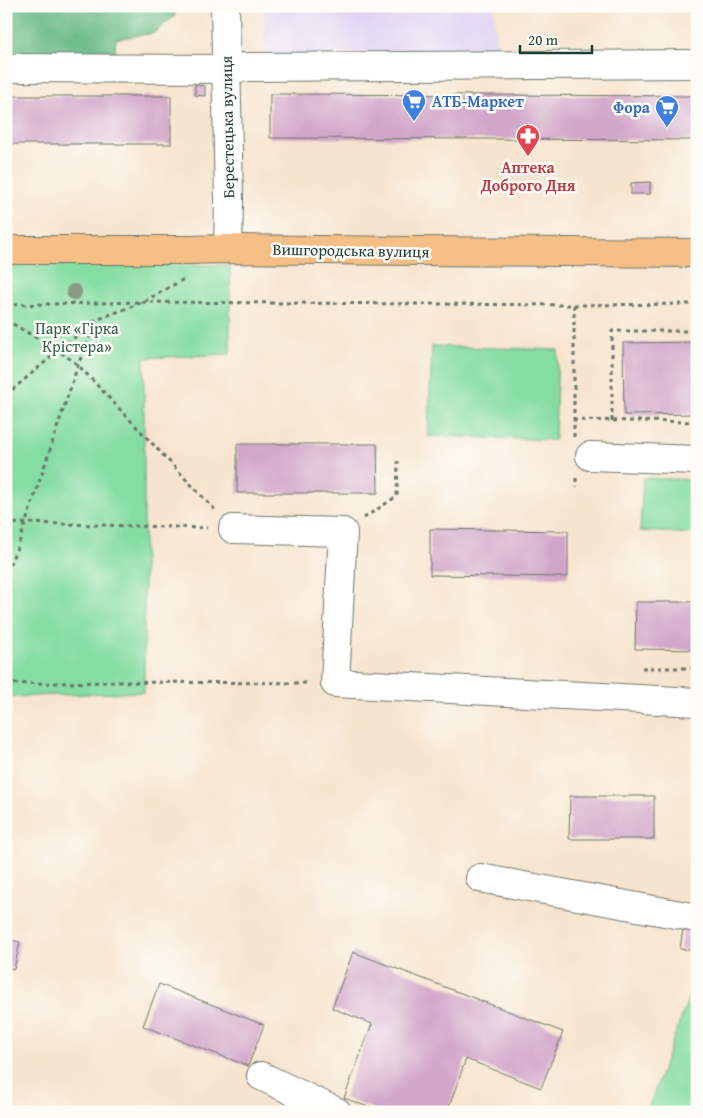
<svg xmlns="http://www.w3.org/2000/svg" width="703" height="1118" viewBox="0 0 703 1118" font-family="'Gentium Book Plus',serif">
<rect width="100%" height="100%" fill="#fdfcf7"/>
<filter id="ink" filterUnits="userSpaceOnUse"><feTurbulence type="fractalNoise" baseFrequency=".02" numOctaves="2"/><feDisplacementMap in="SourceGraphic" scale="10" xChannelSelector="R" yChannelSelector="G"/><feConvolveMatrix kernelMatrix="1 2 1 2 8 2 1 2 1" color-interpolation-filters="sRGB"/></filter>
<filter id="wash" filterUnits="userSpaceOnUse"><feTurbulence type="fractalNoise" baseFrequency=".0096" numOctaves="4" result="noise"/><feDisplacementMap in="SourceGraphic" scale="20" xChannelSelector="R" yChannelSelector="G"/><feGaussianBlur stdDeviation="1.12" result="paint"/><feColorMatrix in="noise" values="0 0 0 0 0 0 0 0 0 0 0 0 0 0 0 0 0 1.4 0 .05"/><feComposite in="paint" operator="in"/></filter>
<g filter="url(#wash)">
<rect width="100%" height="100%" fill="#f7e4ce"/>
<polygon fill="#e0d4f4" points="264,6 494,6 497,51 265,55"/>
<g fill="#85dda2" stroke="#528d6b">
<polygon points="6,265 230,265 230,354 144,358 144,692 6,697"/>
<polygon points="432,346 558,350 555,440 428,436"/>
<polygon points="643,478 697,480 697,534 640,531"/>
<polygon points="697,974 697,1112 647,1112"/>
</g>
<polygon fill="#6cbc88" stroke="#467c5e" points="6,6 178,6 174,17 154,33 116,39 114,65 6,64"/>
<g id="blocks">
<g fill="#d1a6c9">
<polygon points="195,85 205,86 205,96 195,95"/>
<polygon points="270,94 697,96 697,140 270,138"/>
<rect x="6" y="96" width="165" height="48"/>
<polygon points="650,182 650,194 631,194 631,183"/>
<polygon points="697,342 697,414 624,415 623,343"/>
<polygon points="237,444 377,444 378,493 237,493"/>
<polygon points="430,529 568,531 568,577 430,575"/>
<polygon points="636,602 697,602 697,650 635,649"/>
<polygon points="570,796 654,796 654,839 569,839"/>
<polygon points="684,922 697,923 697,951 680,949"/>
<polygon points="6,939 20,942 14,969 6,967"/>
<polygon points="353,952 563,1032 541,1088 466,1059 447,1112 382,1112 344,1098 372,1024 332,1008"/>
<polygon points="159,984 264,1025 248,1066 143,1026"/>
</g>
</g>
</g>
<g filter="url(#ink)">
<use href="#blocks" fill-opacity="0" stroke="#6b776a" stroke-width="1"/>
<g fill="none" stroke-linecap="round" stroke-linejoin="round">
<g stroke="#6b776a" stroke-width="30">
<g id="minor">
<polyline points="225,6 229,201 228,249"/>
<polyline points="6,68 226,69 248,67 697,64"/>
<polyline points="590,456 697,460"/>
<polyline points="233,529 343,532 335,683 697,702"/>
<polyline points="480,878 697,918"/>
<polyline points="261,1076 337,1112"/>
</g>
</g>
<g stroke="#6b776a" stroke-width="30">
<polyline id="major" points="6,250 185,250 228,249 415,251 697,253"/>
</g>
<g stroke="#6b776a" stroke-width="3" stroke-dasharray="4 4" stroke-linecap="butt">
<polyline points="6,305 143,302 574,305 697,304"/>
<polyline points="574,305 574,437"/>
<polyline points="6,320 59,351 78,365 217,512"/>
<polyline points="6,395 94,321"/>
<polyline points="573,420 697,422"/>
<polyline points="612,421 612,331 697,331"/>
<polyline points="576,478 576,487"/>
<polyline points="364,518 397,496 398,461"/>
<polyline points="6,524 25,523 207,528"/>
<polyline points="6,572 18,546 78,365 96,320 143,302 184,279"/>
<polyline points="642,668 697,668"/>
<polyline points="6,684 108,682 310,683"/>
</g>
<use href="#minor" stroke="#fff" stroke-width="28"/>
<use href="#major" stroke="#f5bf86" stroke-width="28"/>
</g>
<circle fill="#8b9a85" cx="74" cy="292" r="8"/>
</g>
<defs>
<g id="supermarket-pin" transform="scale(1.25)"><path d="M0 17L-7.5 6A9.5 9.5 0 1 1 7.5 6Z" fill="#3f7fe0" stroke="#fdfcf7"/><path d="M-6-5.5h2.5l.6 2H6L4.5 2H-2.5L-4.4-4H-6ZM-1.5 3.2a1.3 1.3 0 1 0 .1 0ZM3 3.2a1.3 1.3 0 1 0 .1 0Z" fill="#fff"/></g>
<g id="pharmacy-pin" transform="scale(1.25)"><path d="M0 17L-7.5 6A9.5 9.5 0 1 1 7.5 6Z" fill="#e0444e" stroke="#fdfcf7"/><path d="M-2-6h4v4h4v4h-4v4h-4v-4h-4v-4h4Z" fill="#fff"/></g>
</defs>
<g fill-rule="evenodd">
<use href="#supermarket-pin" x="414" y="101"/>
<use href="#supermarket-pin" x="667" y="107"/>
<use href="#pharmacy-pin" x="528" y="136"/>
</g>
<g text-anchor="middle" stroke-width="5" stroke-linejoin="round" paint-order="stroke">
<g font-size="16" font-weight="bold" fill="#366cbe" stroke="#fdfcf7" text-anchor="start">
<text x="432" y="107">АТБ-Маркет</text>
<text x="650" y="113" text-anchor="end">Фора</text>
</g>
<g font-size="16" fill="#1f3d34" stroke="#fdfcf7">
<text transform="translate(227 127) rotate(-91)" y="6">Берестецька вулиця</text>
<text transform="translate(351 250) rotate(1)" y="6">Вишгородська вулиця</text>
</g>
<g font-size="16" font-weight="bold" fill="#be3a42" stroke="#fdfcf7">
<text x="528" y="173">Аптека<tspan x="528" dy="18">Доброго Дня</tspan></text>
</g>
<g font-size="16" fill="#335d4a" stroke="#fdfcf7">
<text x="77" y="334">Парк «Гірка<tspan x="77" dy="18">Крістера»</tspan></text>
</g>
</g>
<rect width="703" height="1118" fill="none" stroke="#fdfcf7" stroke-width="25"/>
<path d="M520 45v8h72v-8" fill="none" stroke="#1f3d34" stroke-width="2.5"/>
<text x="528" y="45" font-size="15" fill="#1f3d34" stroke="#fdfcf7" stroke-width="4" paint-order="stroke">20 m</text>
</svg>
